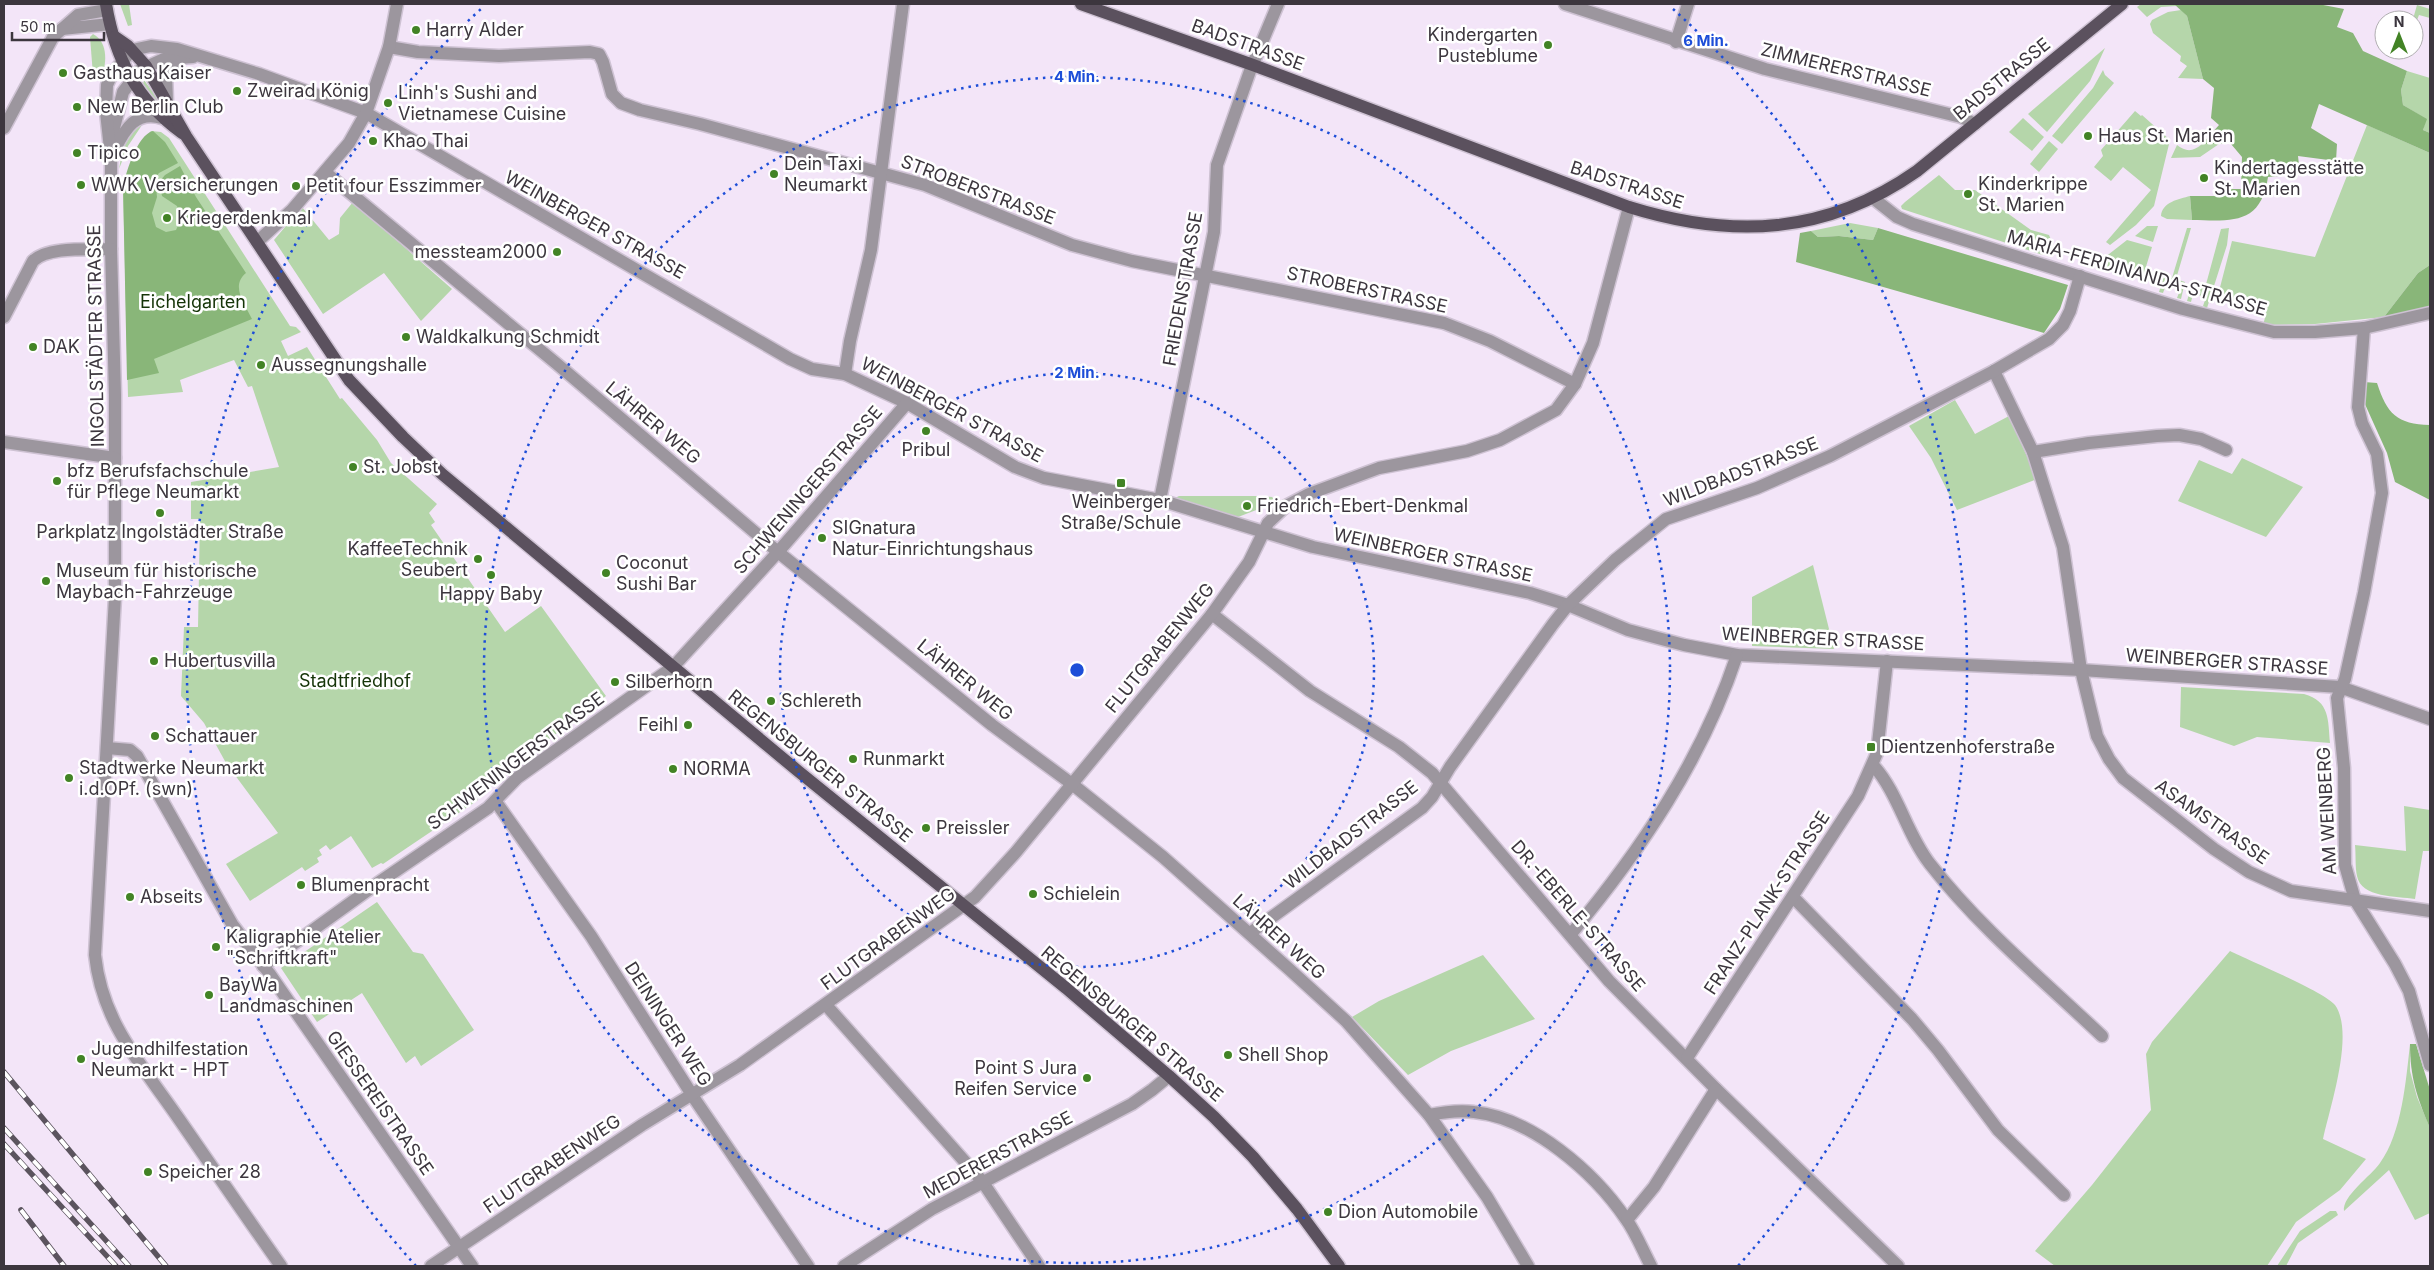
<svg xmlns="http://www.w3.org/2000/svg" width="2434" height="1270" viewBox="0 0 2434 1270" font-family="Inter,sans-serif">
<rect width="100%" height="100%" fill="#f3e5f8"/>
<g fill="#b5d6aa">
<polygon points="120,4 129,4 132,25 128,26"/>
<polygon points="2141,4 2174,4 2177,6 2161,7 2147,17 2137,7"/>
<polygon points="2417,5 2430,9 2430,18 2419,15 2417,20 2413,19"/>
<polygon points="2181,10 2187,16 2203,79 2178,78 2187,66 2180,61 2181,56 2153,33 2150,24 2152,20 2168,12"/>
<path d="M93 34C109 42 107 67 100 79L93 75 90 37Z"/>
<polygon points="2105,48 2090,81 2047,132 2028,114"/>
<polygon points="2103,70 2105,75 2114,83 2062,144 2052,136 2093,88"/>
<polygon points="2407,71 2430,78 2430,133 2423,130 2426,119 2403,105 2401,90"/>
<polygon points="144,80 161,103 157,106 143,84"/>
<polygon points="2135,111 2141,116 2142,115 2170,140 2154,206 2136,225 2110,245 2106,242 2151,190 2123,167 2111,181 2094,167 2103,156 2101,150"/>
<polygon points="2023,118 2044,137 2032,151 2009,132"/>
<polygon points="138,122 142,125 128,146 119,169 124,141"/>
<polygon points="2367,125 2430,153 2430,265 2418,273 2384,317 2315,324 2263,325 2266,314 2217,299 2232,241 2315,257"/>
<polygon points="151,131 161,132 169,138 290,326 296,327 301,332 281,341 288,356 307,347 340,399 342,398 377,440 391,463 437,504 429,513 435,522 431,525 505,632 541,606 606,696 475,795 478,800 383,864 381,863 372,868 351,836 330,850 326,845 319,850 322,855 317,858 319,862 305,871 302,867 250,901 226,864 278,833 226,763 204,723 181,696 184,627 198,627 200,519 191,519 191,482 279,467 252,386 248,387 234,360 180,380 183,392 128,397 123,185 134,154"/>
<polygon points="2049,141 2058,149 2039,172 2030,164"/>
<path d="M2202 144H2219L2200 157 2171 158 2177 145C2186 152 2193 152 2202 144Z"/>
<polygon points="1939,175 1955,190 1975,190 2031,230 2049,235 2052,242 2043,255 1902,209 1901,206 1905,202"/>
<path d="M2190 196 2192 220 2167 219 2161 216C2162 202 2179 199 2190 196Z"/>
<polygon points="353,202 452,289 421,321 384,273 323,314 274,240 302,207 329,240 339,234 340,218"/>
<polygon points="1850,223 1878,228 1873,240 1839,236 1818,237 1811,231"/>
<polygon points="2147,226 2158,226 2153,242 2135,236"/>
<polygon points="2187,228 2191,228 2176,279 2185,282 2181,299 2177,298 2180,290 2166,285 2163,293 2159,292 2164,276 2172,278"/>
<polygon points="2229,228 2227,245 2207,308 2203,306 2206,297 2193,294 2191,302 2187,301 2192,284 2205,288 2221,229"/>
<polygon points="2127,240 2152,247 2145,270 2158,274 2155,285 2150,283 2151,279 2123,270 2121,275 2104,267 2104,258"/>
<polygon points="1955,400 1975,434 2009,416 2037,479 1957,510 1931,458 1909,426"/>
<polygon points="2242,458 2303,487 2266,537 2178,501 2199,460 2232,474"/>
<polygon points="1179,496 1261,496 1272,497 1275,500 1272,504 1238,517 1175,498"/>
<polygon points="1813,565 1834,649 1752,646 1752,597"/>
<path d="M2181 687 2304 694C2330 701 2328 720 2330 743L2257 737 2234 746 2180 727Z"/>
<path d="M2404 806 2430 810V851H2423L2415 899C2397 896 2361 898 2357 876 2355 867 2356 855 2355 845L2406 851Z"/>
<polygon points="377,902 413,952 423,954 474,1030 421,1066 415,1056 406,1063 362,993 317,1022 281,968"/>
<path d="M2230 951C2248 960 2325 992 2335 1005 2355 1033 2330 1107 2323 1139L2366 1159 2340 1190 2296 1222 2267 1266H2055L2035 1251 2092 1185 2151 1110 2146 1054 2152 1042Z"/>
<polygon points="1483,955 1535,1019 1451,1051 1408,1075 1352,1017 1379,1001"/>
<path d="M2410 1044V1071L2417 1097 2430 1128V1213L2415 1220 2389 1170 2344 1211C2342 1196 2371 1176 2380 1163 2402 1133 2406 1080 2410 1044Z"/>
<polygon points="2330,1211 2336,1211 2338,1215 2298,1243 2286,1266 2277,1266 2300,1231"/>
</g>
<g fill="#89b679">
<path d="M2174 4H2318L2344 9 2337 27 2353 33 2363 51 2407 71 2401 90 2403 105 2427 119 2423 130 2430 133V153L2319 104 2311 128 2337 144 2336 161 2298 156 2300 174 2268 177C2261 225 2232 221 2192 220L2190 196H2217L2218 189H2241L2242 157 2231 144H2202L2219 125 2211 118 2214 88 2203 79 2187 16Z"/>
<path d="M153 131 165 142 178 163 159 173 155 178 157 197 152 213 156 227 166 232 176 230 181 219 177 206 162 196 159 182 165 175 180 166 196 197 246 273C230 286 245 304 252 319L154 359 159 373 127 380 123 185C127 171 137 135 153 131Z"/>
<polygon points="1878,228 2068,285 2060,309 2044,333 1796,262 1800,233 1811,231 1818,237 1839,236 1873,240"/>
<polygon points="2430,265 2430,307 2384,317 2418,273"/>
<path d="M2364 382 2377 383C2387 414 2397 424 2430 425V500L2395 482 2387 453 2364 402Z"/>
<path d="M2410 1044H2416L2430 1090V1128C2417 1098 2410 1077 2410 1044Z"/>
</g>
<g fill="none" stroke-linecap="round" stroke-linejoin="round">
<g stroke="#cec2d3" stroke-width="15">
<g id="minor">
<polyline points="1565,4 1765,69 1961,117 1975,124"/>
<polyline points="62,29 110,24"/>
<polyline points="1676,42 1688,4"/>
<polyline points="389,47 418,52 499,56 590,52 599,54 603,62 612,94 621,103 640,110 700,124 925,185 1072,245 1132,261 1444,323 1490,341 1575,384"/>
<path d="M193 57 164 59 140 70 123 92 114 128 111 158V249L115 395V597L95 955C102 1023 142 1065 179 1119 213 1168 247 1218 281 1266"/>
<polyline points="167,102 166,73 180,58"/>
<polyline points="4,128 53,37 78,15 107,10"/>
<path d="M115 149C125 129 136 110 162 118"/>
<polyline points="111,158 106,112 107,85 112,74 132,50 151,46 177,49 259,74 366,113 790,359 812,369 845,374 907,403 1015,467 1044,478 1160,500 1313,547 1530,593 1568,605 1628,630 1684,645 1737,655 2081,670 2340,687 2430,719"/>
<polyline points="325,172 557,364 778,552 992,725 1072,784 1163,857 1289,969 1346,1021 1429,1115 1487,1197 1528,1266"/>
<polyline points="1873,198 1897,217 1913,224 2183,309 2274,332 2315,332 2364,328 2430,313"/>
<polyline points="257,242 292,210 349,143 366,113 389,47 397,4"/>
<path d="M4 317 33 261C48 246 90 250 111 249"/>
<polyline points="2364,328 2358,407 2362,423 2377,454 2382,493 2364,593 2345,679 2337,698 2344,768 2345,865 2355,900 2395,964 2409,991 2430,1065"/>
<polyline points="1994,371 2033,452 2063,547 2081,670 2097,736 2109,759 2123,778 2214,849 2249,872 2291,891 2430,911"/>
<polyline points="845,374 850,341 871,250 903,4"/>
<polyline points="4,442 115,458"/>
<polyline points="2033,452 2089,443 2157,436 2179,435 2201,439 2226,450"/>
<polyline points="1160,500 1214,232 1217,165 1250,71 1278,4"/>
<polyline points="1212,614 1310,691 1399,747 1432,773 1609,981 1716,1089 1898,1266"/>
<polyline points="107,748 130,750 137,756 232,924 269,973 472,1266"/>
<path d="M1873 765C1899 794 1906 833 1930 864 1979 927 2044 981 2102 1036"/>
<polyline points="496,802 591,936 696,1101 808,1266"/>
<polyline points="1793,897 1912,1019 1938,1050 1998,1130 2064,1195"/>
<polyline points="1250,933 1422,808 1432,797 1450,767 1553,624 1568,605 1615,560 1666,519 1757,488 1830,456 1994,371 2049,339 2063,325 2070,311 2080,276"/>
<path d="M1571 934C1641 850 1702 760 1737 655"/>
<polyline points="263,966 378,883 488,808 517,778 673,667 778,552 907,403"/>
<polyline points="826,1005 982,1181 1039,1266"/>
<polyline points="1687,1058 1858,796 1877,753 1887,661"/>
<path d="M1429 1115C1444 1112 1459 1110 1474 1112 1532 1118 1594 1172 1626 1219 1636 1233 1643 1251 1651 1266"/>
<polyline points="1627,1220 1654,1187 1716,1089"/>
<polyline points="431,1266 642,1125 740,1065 975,897 1016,852 1212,614 1249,562 1268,523 1286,506 1309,494 1379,468 1467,451 1500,440 1556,410 1575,384 1593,343 1629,207"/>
<polyline points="844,1266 932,1209 1132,1104 1152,1090 1169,1076"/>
</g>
</g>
<g stroke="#cec2d3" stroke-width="15">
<g id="major">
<path d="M106 4C115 59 137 100 182 133"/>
<path d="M1081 4 1253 65 1629 207C1732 239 1826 235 1917 171L2122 4"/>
<polyline points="115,37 128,46 146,66 186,136 349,380 403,437 442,474 798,771 1066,988 1169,1076 1214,1117 1253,1157 1297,1209 1339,1266"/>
</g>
</g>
<use href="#minor" stroke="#9c969e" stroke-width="12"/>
<use href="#major" stroke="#5b515e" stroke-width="12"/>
<g stroke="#5b545e" stroke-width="5.5">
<g id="rail">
<polyline points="4,1072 166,1266"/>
<polyline points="4,1128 129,1266"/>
<polyline points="4,1144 116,1266"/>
<polyline points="21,1210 64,1266"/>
</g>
</g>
<use href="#rail" stroke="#fff" stroke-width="4" stroke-dasharray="11" stroke-linecap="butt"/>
</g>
<g fill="none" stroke="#1d4ed8" stroke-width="2.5" stroke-dasharray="2.5 5">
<circle cx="1077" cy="670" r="297"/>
<circle cx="1077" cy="670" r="593"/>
<path d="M416 1266A890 890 0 0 1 481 9M1673 9A890 890 0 0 1 1738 1266"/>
</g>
<g fill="#428325" stroke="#fff" stroke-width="2">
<circle cx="416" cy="30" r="5"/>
<circle cx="1548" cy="45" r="5"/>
<circle cx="63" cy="73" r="5"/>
<circle cx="237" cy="91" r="5"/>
<circle cx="388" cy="103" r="5"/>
<circle cx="77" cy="107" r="5"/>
<circle cx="2088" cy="136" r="5"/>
<circle cx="373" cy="141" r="5"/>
<circle cx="77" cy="153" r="5"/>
<circle cx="774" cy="174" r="5"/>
<circle cx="2204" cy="178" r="5"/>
<circle cx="81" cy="185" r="5"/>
<circle cx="296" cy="186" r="5"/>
<circle cx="1968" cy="194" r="5"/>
<circle cx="167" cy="218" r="5"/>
<circle cx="557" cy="252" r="5"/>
<circle cx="406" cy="337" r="5"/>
<circle cx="33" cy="347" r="5"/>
<circle cx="261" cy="365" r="5"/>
<circle cx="926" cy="431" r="5"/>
<circle cx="353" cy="467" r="5"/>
<circle cx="57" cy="481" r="5"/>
<rect x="1116" y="478" width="10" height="10" rx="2.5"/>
<circle cx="1247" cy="506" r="5"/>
<circle cx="160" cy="513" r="5"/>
<circle cx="822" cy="538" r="5"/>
<circle cx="478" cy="559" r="5"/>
<circle cx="606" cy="573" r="5"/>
<circle cx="491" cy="575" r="5"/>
<circle cx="46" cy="581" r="5"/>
<circle cx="154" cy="661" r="5"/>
<circle cx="615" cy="682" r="5"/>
<circle cx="771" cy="701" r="5"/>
<circle cx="688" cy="725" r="5"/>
<circle cx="155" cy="736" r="5"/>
<rect x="1866" y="742" width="10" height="10" rx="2.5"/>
<circle cx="853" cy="759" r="5"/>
<circle cx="673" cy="769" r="5"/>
<circle cx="69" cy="778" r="5"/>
<circle cx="926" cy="828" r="5"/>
<circle cx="301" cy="885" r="5"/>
<circle cx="1033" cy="894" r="5"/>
<circle cx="130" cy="897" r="5"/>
<circle cx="216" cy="947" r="5"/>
<circle cx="209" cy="995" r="5"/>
<circle cx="1228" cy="1055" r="5"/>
<circle cx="81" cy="1059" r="5"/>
<circle cx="1087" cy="1078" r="5"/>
<circle cx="148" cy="1172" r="5"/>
<circle cx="1328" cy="1212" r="5"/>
</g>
<g text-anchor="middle" stroke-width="5" stroke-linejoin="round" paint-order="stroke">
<g font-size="18" fill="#3c363e" stroke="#fff" text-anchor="start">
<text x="426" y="36">Harry Alder</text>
<text x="1538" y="41" text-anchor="end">Kindergarten<tspan x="1538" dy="21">Pusteblume</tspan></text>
<text x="73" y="79">Gasthaus Kaiser</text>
<text x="247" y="97">Zweirad König</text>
<text x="398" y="99">Linh's Sushi and<tspan x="398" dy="21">Vietnamese Cuisine</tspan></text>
<text x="87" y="113">New Berlin Club</text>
<text x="2098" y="142">Haus St. Marien</text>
<text x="383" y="147">Khao Thai</text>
<text x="87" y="159">Tipico</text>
<text x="784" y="170">Dein Taxi<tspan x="784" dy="21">Neumarkt</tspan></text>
<text x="2214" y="174">Kindertagesstätte<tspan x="2214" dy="21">St. Marien</tspan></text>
<text x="1978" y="190">Kinderkrippe<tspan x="1978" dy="21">St. Marien</tspan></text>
<text x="91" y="191">WWK Versicherungen</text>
<text x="306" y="192">Petit four Esszimmer</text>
<text x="177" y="224">Kriegerdenkmal</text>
<text x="547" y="258" text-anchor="end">messteam2000</text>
<text x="416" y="343">Waldkalkung Schmidt</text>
<text x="43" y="353">DAK</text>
<text x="271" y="371">Aussegnungshalle</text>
<text x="926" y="456" text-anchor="middle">Pribul</text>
<text x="363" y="473">St. Jobst</text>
<text x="67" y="477">bfz Berufsfachschule<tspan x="67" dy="21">für Pflege Neumarkt</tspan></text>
<text x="1121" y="508" text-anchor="middle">Weinberger<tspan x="1121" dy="21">Straße/Schule</tspan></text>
<text x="1257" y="512">Friedrich-Ebert-Denkmal</text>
<text x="832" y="534">SIGnatura<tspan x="832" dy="21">Natur-Einrichtungshaus</tspan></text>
<text x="160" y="538" text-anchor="middle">Parkplatz Ingolstädter Straße</text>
<text x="468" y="555" text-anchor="end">KaffeeTechnik<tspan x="468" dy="21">Seubert</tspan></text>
<text x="616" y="569">Coconut<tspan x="616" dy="21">Sushi Bar</tspan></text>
<text x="56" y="577">Museum für historische<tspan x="56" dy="21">Maybach-Fahrzeuge</tspan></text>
<text x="491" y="600" text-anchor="middle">Happy Baby</text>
<text x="164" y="667">Hubertusvilla</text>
<text x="625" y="688">Silberhorn</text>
<text x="781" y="707">Schlereth</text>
<text x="678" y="731" text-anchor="end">Feihl</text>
<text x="165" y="742">Schattauer</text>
<text x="1881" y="753">Dientzenhoferstraße</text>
<text x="863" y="765">Runmarkt</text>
<text x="79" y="774">Stadtwerke Neumarkt<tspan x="79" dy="21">i.d.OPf. (swn)</tspan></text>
<text x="683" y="775">NORMA</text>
<text x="936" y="834">Preissler</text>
<text x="311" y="891">Blumenpracht</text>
<text x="1043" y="900">Schielein</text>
<text x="140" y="903">Abseits</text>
<text x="226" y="943">Kaligraphie Atelier<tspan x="226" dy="21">"Schriftkraft"</tspan></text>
<text x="219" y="991">BayWa<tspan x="219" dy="21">Landmaschinen</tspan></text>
<text x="91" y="1055">Jugendhilfestation<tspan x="91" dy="21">Neumarkt - HPT</tspan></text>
<text x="1238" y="1061">Shell Shop</text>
<text x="1077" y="1074" text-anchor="end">Point S Jura<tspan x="1077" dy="21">Reifen Service</tspan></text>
<text x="158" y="1178">Speicher 28</text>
<text x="1338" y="1218">Dion Automobile</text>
</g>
<g font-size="18" fill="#3c363e" stroke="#fff">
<text transform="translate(1248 45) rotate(20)" y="6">BADSTRASSE</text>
<text transform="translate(1846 70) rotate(14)" y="6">ZIMMERERSTRASSE</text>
<text transform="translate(2002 79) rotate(-39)" y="6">BADSTRASSE</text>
<text transform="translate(1627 185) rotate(18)" y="6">BADSTRASSE</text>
<text transform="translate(978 190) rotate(21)" y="6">STROBERSTRASSE</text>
<text transform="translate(595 225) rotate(29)" y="6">WEINBERGER STRASSE</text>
<text transform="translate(2137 273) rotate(16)" y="6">MARIA-FERDINANDA-STRASSE</text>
<text transform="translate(1183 289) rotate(-80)" y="6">FRIEDENSTRASSE</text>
<text transform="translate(1367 290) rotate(12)" y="6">STROBERSTRASSE</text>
<text transform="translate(96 336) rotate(-91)" y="6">INGOLSTÄDTER STRASSE</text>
<text transform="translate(952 410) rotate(28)" y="6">WEINBERGER STRASSE</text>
<text transform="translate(653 423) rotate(40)" y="6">LÄHRER WEG</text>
<text transform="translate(1741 472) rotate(-21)" y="6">WILDBADSTRASSE</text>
<text transform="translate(808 490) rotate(-49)" y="6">SCHWENINGERSTRASSE</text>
<text transform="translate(1433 555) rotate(12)" y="6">WEINBERGER STRASSE</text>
<text transform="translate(1823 639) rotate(3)" y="6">WEINBERGER STRASSE</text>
<text transform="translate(1160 648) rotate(-51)" y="6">FLUTGRABENWEG</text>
<text transform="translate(2227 662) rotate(4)" y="6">WEINBERGER STRASSE</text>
<text transform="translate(965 680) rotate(39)" y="6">LÄHRER WEG</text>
<text transform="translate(516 761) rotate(-37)" y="6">SCHWENINGERSTRASSE</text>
<text transform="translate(820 766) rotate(39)" y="6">REGENSBURGER STRASSE</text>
<text transform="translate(2327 811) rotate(-93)" y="6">AM WEINBERG</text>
<text transform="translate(2212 822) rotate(35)" y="6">ASAMSTRASSE</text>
<text transform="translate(1351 835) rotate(-38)" y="6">WILDBADSTRASSE</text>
<text transform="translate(1767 903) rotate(-57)" y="6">FRANZ-PLANK-STRASSE</text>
<text transform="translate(1578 916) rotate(49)" y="6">DR.-EBERLE-STRASSE</text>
<text transform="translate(1279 937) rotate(42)" y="6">LÄHRER WEG</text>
<text transform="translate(888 939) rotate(-36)" y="6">FLUTGRABENWEG</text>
<text transform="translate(668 1024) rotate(57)" y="6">DEININGER WEG</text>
<text transform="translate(1132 1024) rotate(40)" y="6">REGENSBURGER STRASSE</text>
<text transform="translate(380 1103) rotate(55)" y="6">GIESSEREISTRASSE</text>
<text transform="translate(998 1155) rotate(-28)" y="6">MEDERERSTRASSE</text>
<text transform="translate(552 1164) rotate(-34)" y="6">FLUTGRABENWEG</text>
</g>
<g font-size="18" fill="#153408" stroke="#fff">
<text x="193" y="308">Eichelgarten</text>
<text x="355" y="687">Stadtfriedhof</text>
</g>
</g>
<circle cx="1077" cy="670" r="8" fill="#1d4ed8" stroke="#fff" stroke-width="2.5"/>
<g font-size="15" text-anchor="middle" font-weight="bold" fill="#1d4ed8" stroke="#fff" stroke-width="5" stroke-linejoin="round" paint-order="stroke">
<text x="1706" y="46">6 Min.</text>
<text x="1077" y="82">4 Min.</text>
<text x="1077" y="378">2 Min.</text>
</g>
<rect width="2434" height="1270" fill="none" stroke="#3c363e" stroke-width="10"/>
<g transform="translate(2399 35)"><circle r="24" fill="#ffffff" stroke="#b1afb2"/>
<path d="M0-4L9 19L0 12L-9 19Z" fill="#428325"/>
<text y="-8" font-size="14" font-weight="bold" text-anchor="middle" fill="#3c363e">N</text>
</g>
<path d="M12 32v8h92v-8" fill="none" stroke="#3c363e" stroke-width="2.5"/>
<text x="20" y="32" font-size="15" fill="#3c363e" stroke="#ffffff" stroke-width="4" paint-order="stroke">50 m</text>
</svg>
